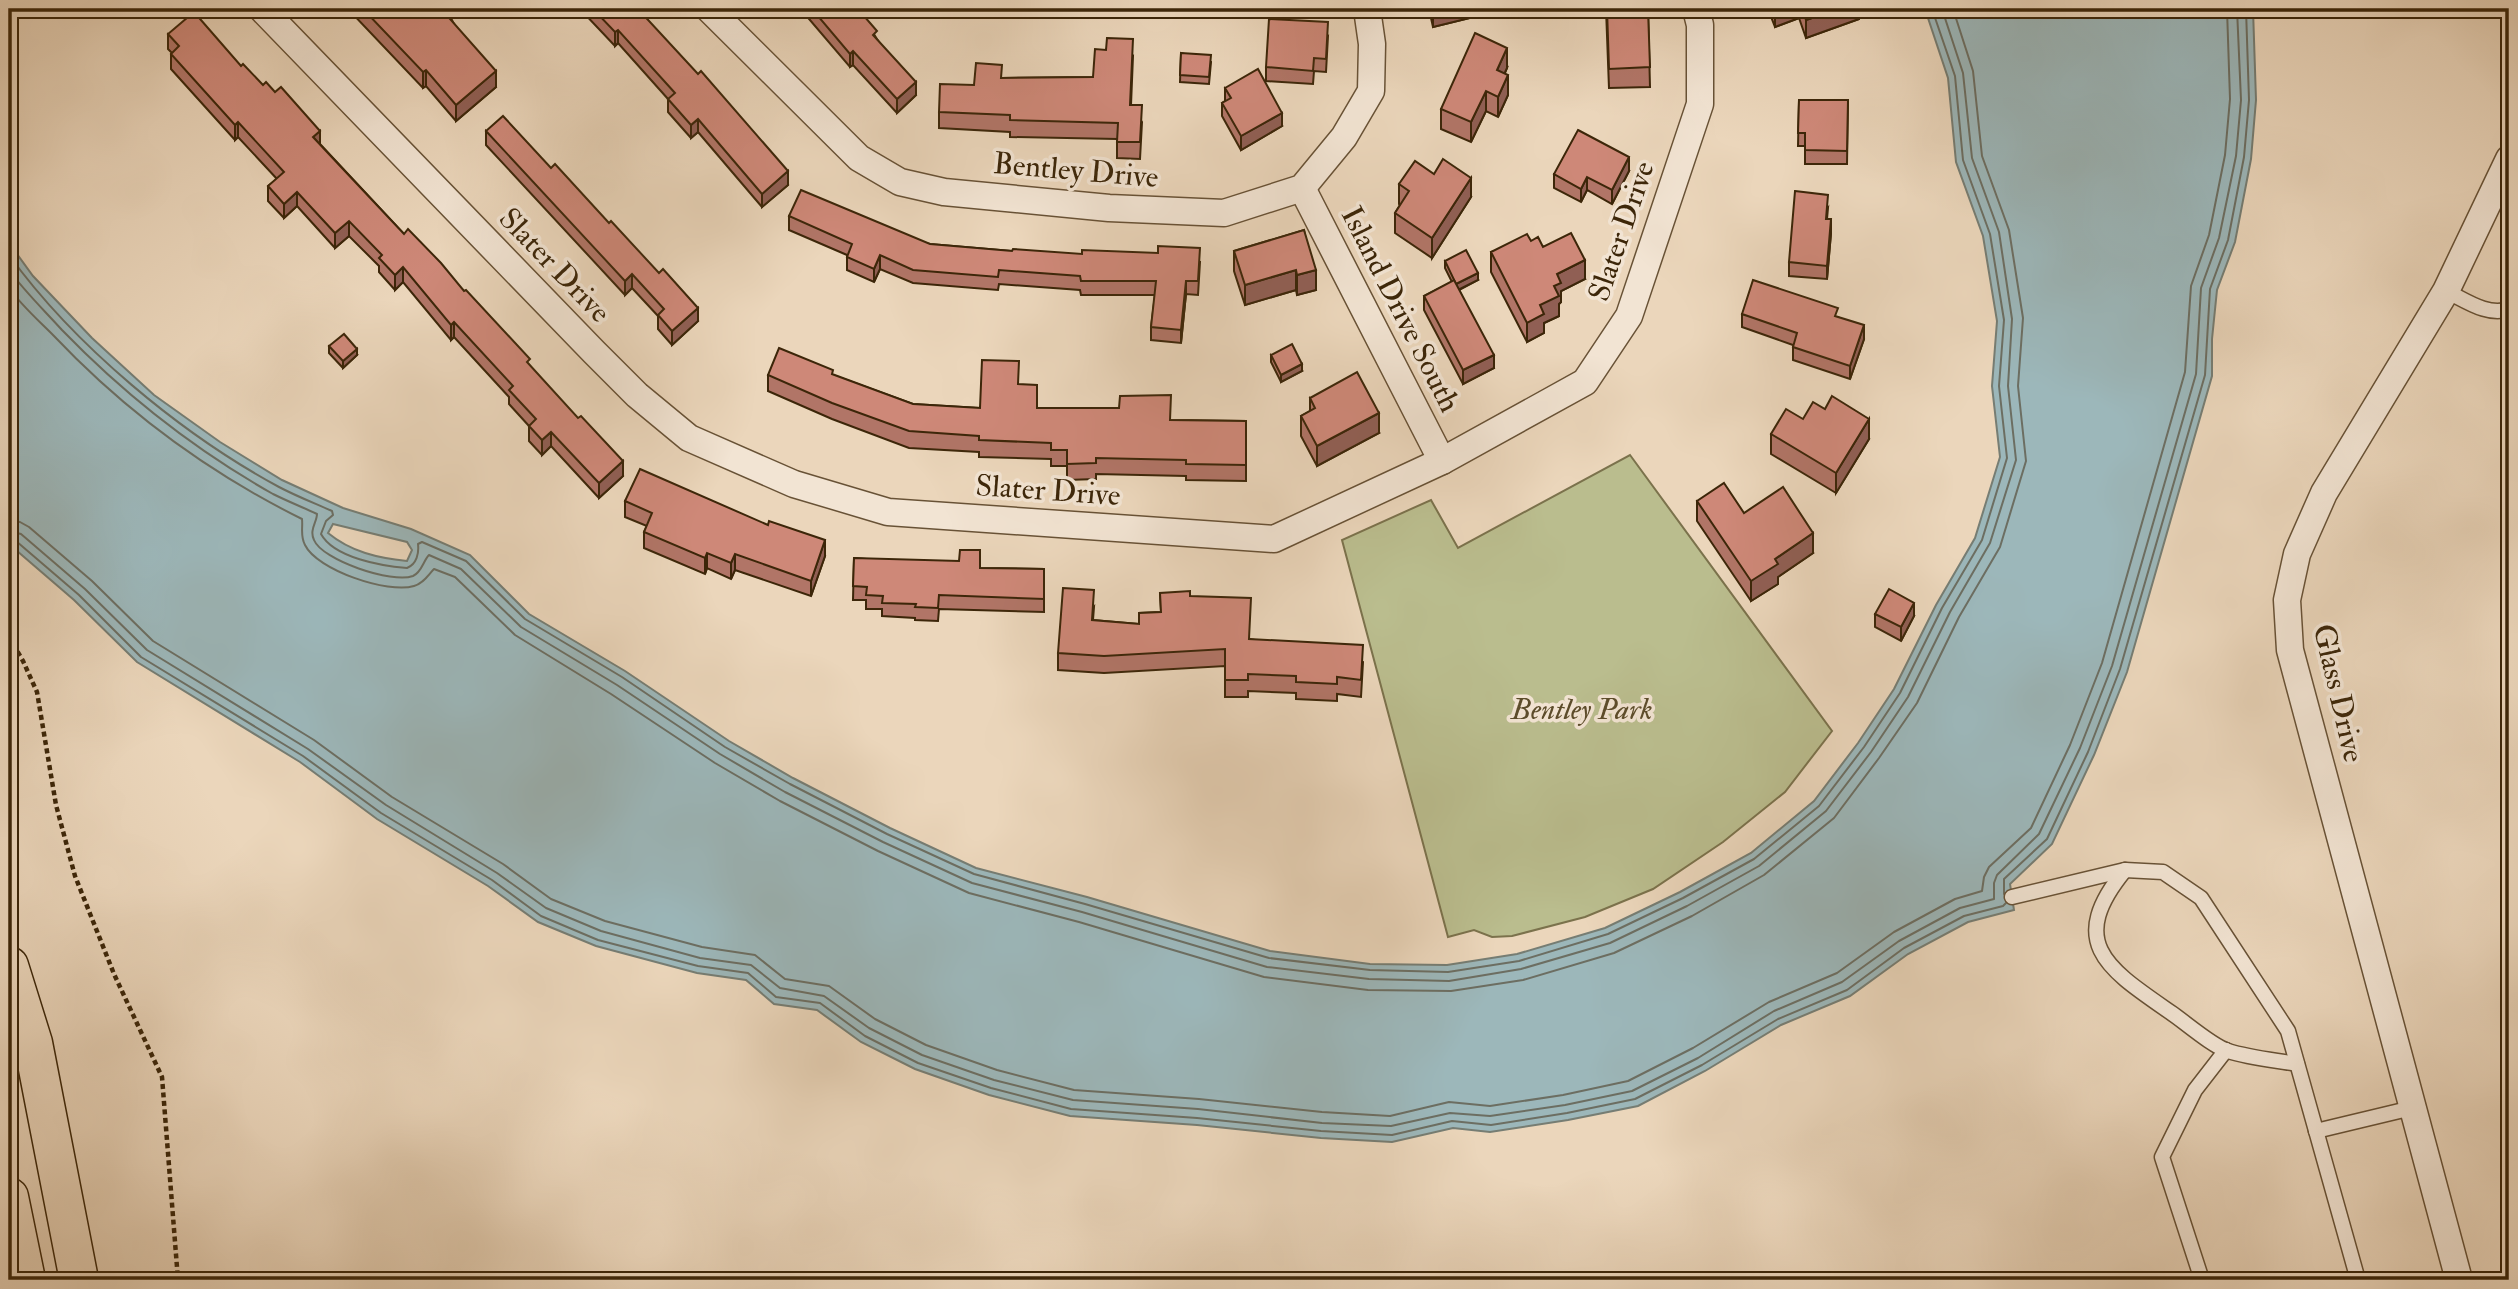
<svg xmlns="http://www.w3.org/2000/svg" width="2518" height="1289" viewBox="0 0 2518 1289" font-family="'IM FELL Double Pica',serif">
<rect width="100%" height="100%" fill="#ebd6bb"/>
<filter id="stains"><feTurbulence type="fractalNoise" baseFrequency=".00286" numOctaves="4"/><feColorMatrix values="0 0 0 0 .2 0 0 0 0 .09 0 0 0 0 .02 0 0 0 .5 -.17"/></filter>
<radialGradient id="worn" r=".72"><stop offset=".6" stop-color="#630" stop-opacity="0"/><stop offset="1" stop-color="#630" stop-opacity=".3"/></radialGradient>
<polygon fill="#babd8e" stroke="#7b724c" stroke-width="2" points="1630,455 1832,731 1785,792 1723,842 1653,889 1585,917 1512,936 1492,937 1474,930 1448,937 1342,540 1431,500 1458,548"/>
<path fill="#9cb7ba" stroke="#767d73" stroke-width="2" fill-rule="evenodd" d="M1925 9H2253L2256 100 2251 159 2235 242 2217 290 2212 339V376L2127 672 2094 755 2052 844 2010 884 2014 910 1968 922 1908 954 1850 996 1781 1025 1705 1071 1638 1106 1568 1120 1490 1132 1453 1128 1392 1142 1321 1138 1197 1125 1070 1116 989 1095 915 1069 861 1042 817 1010 774 1004 746 980 697 973 596 946 538 922 488 886 377 819 300 762 137 662 74 600 9 544V243L33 276 92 338 154 395 220 442 282 480 343 508 411 529 470 555 529 614 625 671 729 741 793 778 890 828 976 868 1087 897 1270 951 1370 964 1447 965 1517 954 1605 928 1680 892 1751 853 1814 801 1858 743 1894 689 1936 605 1975 538 2000 457 1992 386 1997 321 1983 236 1956 162 1948 78ZM333 524 407 542 412 550 407 561C378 558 351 552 328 533Z"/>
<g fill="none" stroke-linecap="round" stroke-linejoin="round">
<g stroke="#6c6e62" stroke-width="2">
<path d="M9 255C74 345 181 434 279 487 296 496 314 503 332 511L333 515 326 521 321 534C334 558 382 566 407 568 417 564 419 553 418 544L422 542 466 561 525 619 622 677 725 747 790 784 887 834 974 874 1085 904 1269 958 1370 970 1448 972 1519 961 1608 934 1683 898 1754 859 1819 806 1864 747 1900 693 1942 608 1982 540 2007 458 1999 386 2004 320 1990 234 1963 160 1955 76 1932 9"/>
<path d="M9 270C25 292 44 310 62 330 124 394 195 450 273 494 287 501 302 507 317 514 317 522 309 530 314 540 322 560 392 584 413 576 422 572 423 561 429 555L461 569 521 627 617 685 720 754 785 792 883 842 972 883 1082 912 1267 967 1369 979 1449 981 1521 969 1610 943 1687 906 1759 866 1826 811 1871 752 1908 697 1950 612 1990 543 2016 460 2008 386 2012 319 1999 232 1972 158 1963 73 1942 9"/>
<path d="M9 288C21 305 38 320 53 335 125 411 209 473 302 519 303 528 300 536 305 545 317 570 388 594 414 586 424 583 428 575 434 569L455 577 515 635 611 694 715 763 780 801 878 851 969 893 1079 922 1264 977 1368 990 1451 991 1523 980 1614 953 1692 916 1764 875 1834 818 1879 758 1917 703 1959 617 2000 547 2026 461 2018 386 2023 318 2009 230 1982 156 1973 71 1953 9"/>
<polyline points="9,520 20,522 29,527 92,581 153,641 314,740 392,797 503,864 551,899 605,921 702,947 755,955 785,979 829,986 875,1019 926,1045 997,1070 1074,1090 1199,1099 1322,1112 1390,1116 1449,1102 1490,1106 1563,1095 1628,1081 1693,1048 1769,1002 1837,973 1894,932 1955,899 1982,891 1984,877 1989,867 2031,828 2070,745 2102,663 2185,372 2191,286 2209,235 2225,155 2230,99 2227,9"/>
<polyline points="9,531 21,534 85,589 147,650 308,749 386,805 497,873 546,908 601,931 700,958 751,965 780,988 824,996 869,1028 922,1055 994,1080 1073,1100 1198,1109 1322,1123 1391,1126 1450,1113 1490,1116 1565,1105 1632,1091 1698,1058 1774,1011 1842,982 1899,941 1960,908 1994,899 1994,883 1997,875 2039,834 2080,748 2112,666 2196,374 2201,288 2219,238 2236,156 2241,100 2237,9"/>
<polyline points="9,539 16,541 79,595 141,657 303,756 381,813 492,880 541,916 598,940 698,966 748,973 776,997 820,1003 865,1036 918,1063 991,1088 1071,1109 1197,1118 1321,1131 1392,1135 1452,1121 1491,1125 1567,1113 1635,1099 1702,1065 1778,1019 1847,990 1904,948 1964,916 2003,906 2006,903"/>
<polyline points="2004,894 2004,879 2047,839 2088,752 2120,669 2205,375 2210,289 2228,240 2244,157 2249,100 2246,9"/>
</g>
<g stroke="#685236" stroke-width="17">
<g id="service">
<path d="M2446 291C2465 300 2488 317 2509 309"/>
<path d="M2125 870C2065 943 2108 969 2170 1012 2185 1022 2212 1046 2228 1051 2250 1058 2274 1060 2297 1064"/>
<polyline points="2012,897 2125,870 2163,872 2201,898 2288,1031 2358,1280"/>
<polyline points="2316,1131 2412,1108"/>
<polyline points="2202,1280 2162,1157 2195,1090 2226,1050"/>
</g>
</g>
<g stroke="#685236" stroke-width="29">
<g id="minor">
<polyline points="262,9 594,352 637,395 689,438 794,484 888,512 1274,539 1442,461 1585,382 1629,316 1700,104 1700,25 1696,9"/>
<polyline points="709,9 859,158 900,182 944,192 1109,208 1224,213 1302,188 1344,137 1371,91 1372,44 1367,9"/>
<polyline points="1302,188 1442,461"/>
<polyline points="2459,1280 2290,650 2287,600 2297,554 2324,493 2446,291 2509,159"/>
</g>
</g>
<g stroke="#3c2609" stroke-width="41">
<g id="trunk">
<polyline points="9,966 33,1043 79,1280"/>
<polyline points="9,1197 26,1280"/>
</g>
</g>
<polyline stroke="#3c2609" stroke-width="4.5" stroke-dasharray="5 3.5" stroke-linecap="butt" points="9,637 23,661 37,692 56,805 75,876 114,974 162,1077 178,1280"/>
<use href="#service" stroke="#f2e4d3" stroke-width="14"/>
<use href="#minor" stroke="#f2e4d3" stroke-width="26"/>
<use href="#trunk" stroke="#ebd6bb" stroke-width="38"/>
</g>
<g fill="#b17567" stroke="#3c2609" stroke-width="2">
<polygon points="348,9 446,9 453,22 496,87 456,121 426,86 423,88"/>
<polygon points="580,9 638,9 788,185 762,207 698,132 691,138 668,112 668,99 618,43 615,46"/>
<polygon points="795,9 858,9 877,39 916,95 897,113 853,65 850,67 804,13 801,16"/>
<polygon points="951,9 962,9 959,14"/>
<polygon points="1429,9 1478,9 1478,16 1433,27"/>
<polygon points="1606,9 1648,9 1650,87 1609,88"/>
<polygon points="1768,9 1859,9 1859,19 1806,38 1799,18 1775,27"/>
<polygon points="168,34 241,66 320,144 404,234 464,291 530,366 623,476 599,498 551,446 542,455 529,441 529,426 509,404 509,397 454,337 451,340 403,282 395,290 379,272 379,266 349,236 335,248 297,206 284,218 268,201 268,186 277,179 238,137 235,140 171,69 171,54 172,53 168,49"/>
<polygon points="1328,36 1326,72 1314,71 1313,84 1266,81 1266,67"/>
<polygon points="1181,53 1211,62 1209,84 1180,82"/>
<polygon points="1133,56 1131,105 1142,122 1140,159 1117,158 1117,139 1010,137 1010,132 939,128 939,112 974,85 1002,78 1093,77"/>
<polygon points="1507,68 1505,73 1508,95 1498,117 1486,111 1471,142 1441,129 1441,109"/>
<polygon points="1225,88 1282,126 1241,150 1222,116 1222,103 1225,101"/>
<polygon points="1799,100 1848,100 1847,164 1805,164 1805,146 1798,146"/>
<polygon points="486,131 698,321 672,345 658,329 658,316 632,288 625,295 486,145"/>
<polygon points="1629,171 1612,204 1587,190 1581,202 1554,188 1554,174"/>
<polygon points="1399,184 1471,197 1432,258 1395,233 1395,213 1400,205 1399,204"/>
<polygon points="1828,208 1827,219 1831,233 1827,279 1789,276 1789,262"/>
<polygon points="789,216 930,244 1012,251 1200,262 1198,295 1186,294 1181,343 1151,340 1151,327 1155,295 1081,295 1080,290 999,284 998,290 913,283 880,269 874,282 847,270 847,255 789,230"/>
<polygon points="1304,230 1316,290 1297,295 1296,290 1245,305 1234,271 1234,251"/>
<polygon points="1531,241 1543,247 1585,279 1561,291 1561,302 1559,304 1559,316 1544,323 1544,333 1527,342 1491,272 1491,252"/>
<polygon points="1445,261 1478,280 1459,290 1494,368 1463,384 1424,310 1424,296 1452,282 1445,268"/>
<polygon points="1742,314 1838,317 1864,339 1850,379 1793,360 1793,345 1742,327"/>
<polygon points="329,346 357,355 343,368 329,353"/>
<polygon points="1271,355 1302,371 1281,382 1271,362"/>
<polygon points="768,375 833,375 913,404 980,408 1018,384 1037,408 1170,420 1246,421 1246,481 1186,480 1186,476 1096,474 1096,479 1067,480 1067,466 1051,466 1051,459 979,457 979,452 909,448 832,419 768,391"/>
<polygon points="1310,398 1379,433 1317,466 1301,436 1301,416 1310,411"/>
<polygon points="1803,419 1869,439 1836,493 1771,454 1771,434"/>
<polygon points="625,501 825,556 811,596 735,570 731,579 707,568 705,574 644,548 644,532 647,526 625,517"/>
<polygon points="1697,501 1744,513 1813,553 1778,577 1778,584 1751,601 1697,521"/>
<polygon points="854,558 980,568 1044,569 1044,612 939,609 938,621 915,620 915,618 882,616 882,609 866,609 866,600 853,600"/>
<polygon points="1160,593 1190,596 1250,639 1363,662 1361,697 1337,694 1337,701 1296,699 1296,693 1248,691 1248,697 1225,697 1225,666 1104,673 1058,670 1058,653 1094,607 1093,620 1139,624 1139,613 1161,612"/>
<polygon points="1875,614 1914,616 1901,641 1875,627"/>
</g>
<g fill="#905f54" stroke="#3c2609" stroke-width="2">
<polygon points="143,9 159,9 143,16"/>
<polygon points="801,9 804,9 804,13 801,16"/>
<polygon points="1453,9 1478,9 1478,16 1433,27 1433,13"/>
<polygon points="1775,9 1799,9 1799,18 1775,27"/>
<polygon points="1839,9 1859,9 1859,19 1806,38 1806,20"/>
<polygon points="618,30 618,43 615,46 615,32"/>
<polygon points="1507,48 1507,68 1497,90 1497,70"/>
<polygon points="853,51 853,65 850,67 850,54"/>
<polygon points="426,70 426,86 423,88 423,72"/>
<polygon points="496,71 496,87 456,121 456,105"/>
<polygon points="1508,75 1508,95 1498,117 1498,97"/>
<polygon points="916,82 916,95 897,113 897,99"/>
<polygon points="1486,91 1486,111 1471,142 1471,122"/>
<polygon points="1282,113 1282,126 1241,150 1241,136"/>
<polygon points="698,119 698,132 691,138 691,125"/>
<polygon points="238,122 238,137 235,140 235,125"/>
<polygon points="320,131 320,145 313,137"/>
<polygon points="1629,157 1629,171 1612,204 1612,190"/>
<polygon points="788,171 788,185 762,207 762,194"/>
<polygon points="1587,177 1587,190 1581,202 1581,189"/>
<polygon points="1471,178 1471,197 1432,258 1432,238"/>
<polygon points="297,192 297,206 284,218 284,204"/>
<polygon points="1831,219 1831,233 1827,279 1827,266"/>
<polygon points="349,221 349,236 335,248 335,233"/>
<polygon points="880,255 880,269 874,282 874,269"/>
<polygon points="1585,260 1585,279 1561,291 1561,302 1559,304 1559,316 1544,323 1544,333 1527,342 1527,323 1554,286 1557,274"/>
<polygon points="403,267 403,282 395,290 395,275"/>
<polygon points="1296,270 1296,290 1245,305 1245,285"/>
<polygon points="1316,270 1316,290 1297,295 1297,275"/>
<polygon points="1478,273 1478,280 1456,291 1456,284"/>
<polygon points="632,274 632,288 625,295 625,281"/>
<polygon points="1186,281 1186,294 1181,343 1181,330"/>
<polygon points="698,308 698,321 672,345 672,331"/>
<polygon points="454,322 454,337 451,340 451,325"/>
<polygon points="1864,325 1864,339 1850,379 1850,366"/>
<polygon points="357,349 357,355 343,368 343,361"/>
<polygon points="1494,355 1494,368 1463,384 1463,370"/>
<polygon points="1302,364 1302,371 1281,382 1281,375"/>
<polygon points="1379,413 1379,433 1317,466 1317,446"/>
<polygon points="1869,419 1869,439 1836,493 1836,473"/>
<polygon points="551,432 551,446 542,455 542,440"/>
<polygon points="623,461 623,476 599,498 599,483"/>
<polygon points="1813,533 1813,553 1778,577 1778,584 1751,601 1751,581 1775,559"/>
<polygon points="825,540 825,556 811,596 811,581"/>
<polygon points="707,553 707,568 705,574 705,558"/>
<polygon points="735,554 735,570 731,579 731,563"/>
<polygon points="1914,603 1914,616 1901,641 1901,627"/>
</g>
<g fill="#ce8878" stroke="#3c2609" stroke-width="2">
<polygon points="363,9 446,9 453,17 450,19 496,71 456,105 426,70 423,72"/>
<polygon points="593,9 638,9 698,74 701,71 788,171 762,194 698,119 691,125 668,99 675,93 618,30 615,32"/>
<polygon points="812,9 858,9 877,31 873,35 916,82 897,99 853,51 850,54"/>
<polygon points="1432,9 1453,9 1433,13"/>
<polygon points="1607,9 1648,9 1650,67 1609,69"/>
<polygon points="1802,9 1839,9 1806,20"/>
<polygon points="194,12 241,66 243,64 263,85 266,82 275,92 281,87 320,131 313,137 342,168 404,234 408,229 441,263 464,291 466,290 530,359 527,362 578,418 581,416 623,461 599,483 551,432 542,440 529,426 536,419 509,390 513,386 454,322 451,325 403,267 395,275 379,258 382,255 349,221 335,233 297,192 284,204 268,186 284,172 238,122 235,125 171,54 179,46 168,34"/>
<polygon points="1269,19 1328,22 1326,59 1314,58 1313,71 1266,67"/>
<polygon points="1475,33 1507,48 1497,70 1508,75 1498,97 1486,91 1471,122 1441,109"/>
<polygon points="1107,38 1133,39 1130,105 1142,105 1140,142 1117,142 1118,123 1010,120 1010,115 939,112 940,84 974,85 976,63 1002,65 1001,78 1093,77 1095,49 1106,50"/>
<polygon points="1181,53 1211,55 1209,77 1180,75"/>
<polygon points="1258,69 1282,113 1241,136 1222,103 1231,98 1225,88"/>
<polygon points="1799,100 1848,100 1847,151 1805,150 1805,133 1798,133"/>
<polygon points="503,116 551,168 555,164 609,223 611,221 659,273 663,269 698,308 672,331 658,315 664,309 632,274 625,281 486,131"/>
<polygon points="1578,130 1629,157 1612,190 1587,177 1581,189 1554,174"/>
<polygon points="1443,159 1471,178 1432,238 1395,213 1409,191 1399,184 1415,161 1434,174"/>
<polygon points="801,190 930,244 1012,251 1013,249 1082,254 1082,250 1158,253 1158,246 1200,248 1198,281 1186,281 1181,330 1151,327 1156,281 1081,281 1080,276 999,270 998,277 913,270 880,255 874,269 847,257 852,244 789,216"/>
<polygon points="1795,191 1828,195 1826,219 1831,219 1827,266 1789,262"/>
<polygon points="1304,230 1316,270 1297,275 1296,270 1245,285 1234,251"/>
<polygon points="1571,233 1585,260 1557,274 1561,283 1554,286 1559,296 1540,305 1544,314 1527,323 1491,252 1527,234 1531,241 1538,237 1543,247"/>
<polygon points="1466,250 1478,273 1456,284 1445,261"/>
<polygon points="1454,280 1494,355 1463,370 1424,296"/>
<polygon points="1753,280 1838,308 1835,316 1864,325 1850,366 1793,347 1797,333 1742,314"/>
<polygon points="344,334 357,349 343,361 329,346"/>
<polygon points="1292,344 1302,364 1281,375 1271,355"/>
<polygon points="779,348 833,370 832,374 913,404 980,408 982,360 1019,361 1018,384 1037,385 1037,408 1119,408 1120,396 1171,395 1170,420 1246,421 1246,465 1186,464 1186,460 1096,458 1096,463 1067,464 1067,450 1051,450 1051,443 979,440 979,436 909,431 832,403 768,375"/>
<polygon points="1357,372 1379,413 1317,446 1301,416 1315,408 1310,398"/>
<polygon points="1832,396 1869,419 1836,473 1771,434 1786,409 1803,419 1813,402 1825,409"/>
<polygon points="640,469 768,525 769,521 825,540 811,581 735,554 731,563 707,553 705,558 644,532 652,513 625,501"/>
<polygon points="1724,483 1744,513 1783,487 1813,533 1775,559 1778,564 1751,581 1697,501"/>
<polygon points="960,550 980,550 980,568 1044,569 1044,599 939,595 938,608 915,607 916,604 882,603 883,596 866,595 867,587 853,586 854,558 959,561"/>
<polygon points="1063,588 1094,590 1092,620 1139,624 1139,613 1161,612 1160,593 1190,591 1190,596 1251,598 1249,639 1363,645 1361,680 1337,677 1337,684 1296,682 1296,676 1248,674 1248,680 1225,680 1225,649 1104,656 1058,653"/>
<polygon points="1889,589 1914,603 1901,627 1875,614"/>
</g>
<g text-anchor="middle" stroke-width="7" stroke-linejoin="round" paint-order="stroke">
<g font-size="30" fill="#3c2609" stroke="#f2e4d3">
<text transform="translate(1076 170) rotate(5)" y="10">Bentley Drive</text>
<text transform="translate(1621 231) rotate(-71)" y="10">Slater Drive</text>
<text transform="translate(555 265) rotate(46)" y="10">Slater Drive</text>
<text transform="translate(1401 309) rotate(63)" y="10">Island Drive South</text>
<text transform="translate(1048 490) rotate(4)" y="10">Slater Drive</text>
<text transform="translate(2339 693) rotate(77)" y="10">Glass Drive</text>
</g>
<g font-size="30" font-style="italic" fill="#5c4c2a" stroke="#f2e4d3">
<text x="1582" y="719">Bentley Park</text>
</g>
</g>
<rect width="2518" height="1289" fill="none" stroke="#ebd6bb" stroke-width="35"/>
<rect x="10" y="10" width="2497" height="1268" fill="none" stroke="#3c2609" stroke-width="3.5"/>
<rect x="18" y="18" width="2483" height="1254" fill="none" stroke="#3c2609" stroke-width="2"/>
<rect width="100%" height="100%" filter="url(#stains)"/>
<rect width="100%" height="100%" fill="url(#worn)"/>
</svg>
